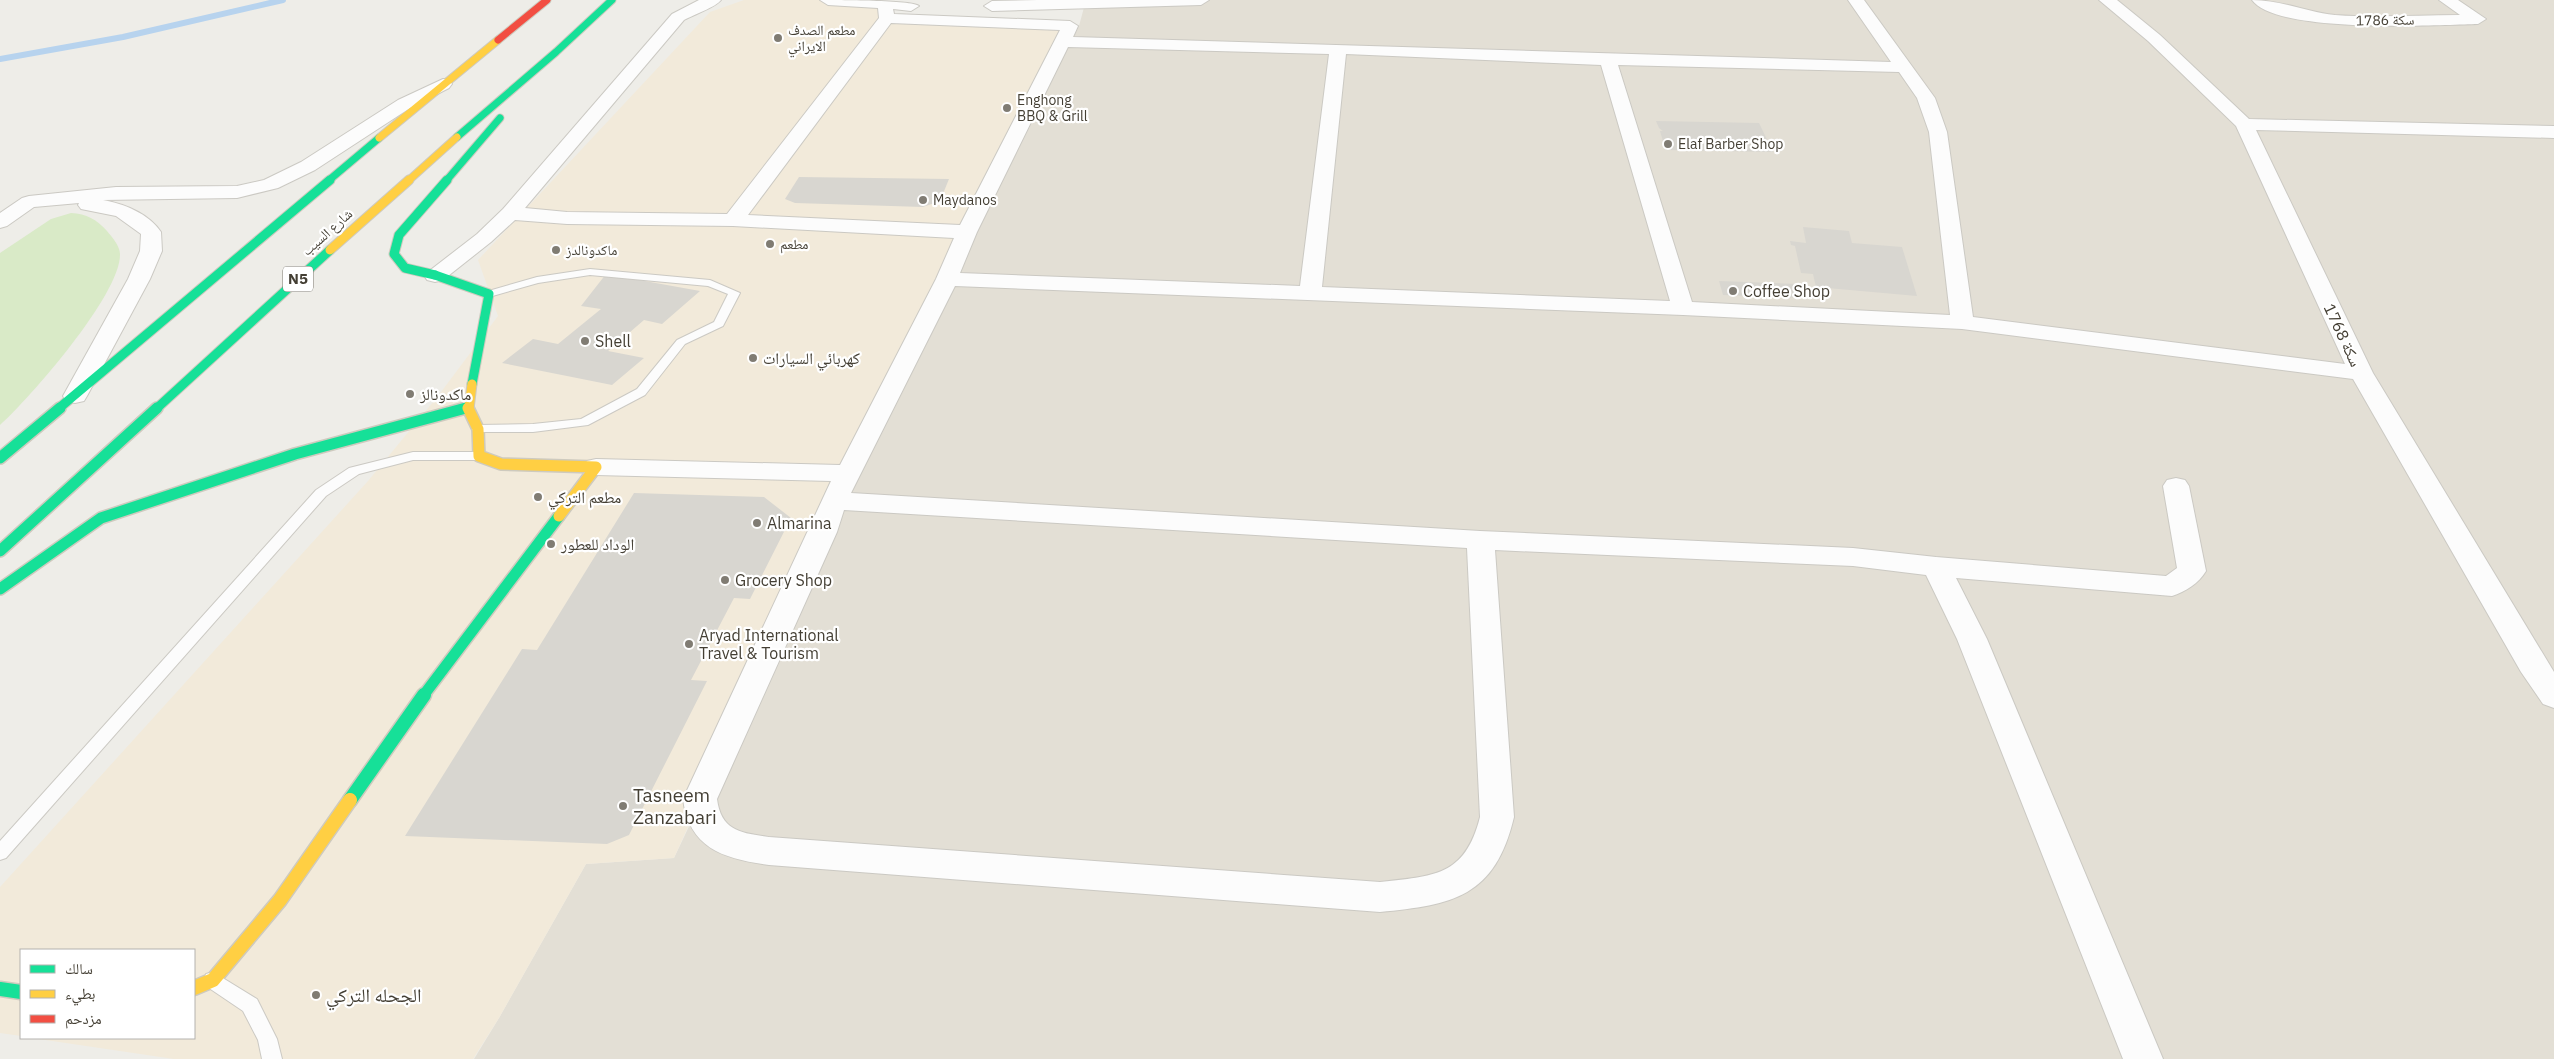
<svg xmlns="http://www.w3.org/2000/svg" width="2554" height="1059" viewBox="0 0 2554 1059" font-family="'IBM Plex Sans','Noto Naskh Arabic',sans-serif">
<rect width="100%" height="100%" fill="#eeede8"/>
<polygon fill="#e3dfd5" points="1086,0 2554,0 2554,1059 474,1059 499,1018 586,864 674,858 910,362 1079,26"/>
<polygon fill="#f2eada" points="744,0 822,0 885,6 887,18 1070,26 834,501 674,858 586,864 499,1018 473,1059 174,1059 32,1038 194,1038 194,950 21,950 21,1036 0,1033 0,887 368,481 438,396 498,316 478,260 710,12"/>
<path fill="#d9eac7" d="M71 213C87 214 96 219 107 231 112 237 120 246 120 254 121 294 30 398 0 425V253L51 219Z"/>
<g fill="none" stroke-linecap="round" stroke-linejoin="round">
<polyline stroke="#b7d3ee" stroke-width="6" points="0,59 123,37 283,0"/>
</g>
<g fill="#d8d6d0">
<polygon points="1656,121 1759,123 1773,152 1666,150 1664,143 1667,141 1663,141 1660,131 1663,131 1659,128"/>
<polygon points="799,177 949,179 940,201 923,207 795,203 785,199"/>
<polygon points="1803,227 1849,231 1852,243 1902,247 1917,296 1816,287 1813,274 1801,273 1795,246 1791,245 1790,241 1806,243"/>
<polygon points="606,274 700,291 662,324 644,320 608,351 644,358 612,385 502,363 533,339 558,344 601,309 581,306"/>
<polygon points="1719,281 1797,284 1803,298 1723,295"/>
<polygon points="634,493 764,497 791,518 750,599 734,598 691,680 707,681 629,835 607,844 405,836 522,649 537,650"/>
</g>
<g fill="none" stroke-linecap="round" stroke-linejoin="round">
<g stroke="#cbc9c3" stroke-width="2">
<g id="lane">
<polygon points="590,269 710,280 740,293 723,326 685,344 645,395 588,425 533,432 474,432 472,429 474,426 478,425 533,424 581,419 637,389 677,340 714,322 728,294 708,286 590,275 538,283 489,297 483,294 485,292 537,277"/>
<polygon points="413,452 479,452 485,456 479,460 413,460 359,474 326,496 6,858 0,860 0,841 316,490 349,468"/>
<polygon points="213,972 257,999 277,1039 282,1059 262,1059 258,1040 243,1011 206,986 204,980 206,974"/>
</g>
</g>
<g stroke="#cbc9c3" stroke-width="2">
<g id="street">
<path d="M699 0H721C716 7 693 15 684 20L525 208 567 212 727 214 879 18 878 8 828 5 820 0C836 0 912 0 919 6L911 11 893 9 894 14 1070 21 1078 26 1073 37 1891 62 1848 0H1864L1935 98 1947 132 1973 317 2345 364 2236 126 2148 41 2099 0H2117L2160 35 2249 119 2554 126V138L2256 130 2373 373 2554 672V708L2543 704 2521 672 2353 379 1962 329 1683 315 955 286 851 493 1480 531 1853 548 1936 557 2166 576 2177 568 2163 486 2167 480 2176 478 2185 480 2189 486 2206 571C2199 583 2185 592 2172 596L1956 578 1987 639 2163 1059H2123L1957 639 1926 575 1853 566 1495 550 1514 817C1495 897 1453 905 1380 912L769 865C725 859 689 849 683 799L831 481 596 475 587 473 583 467 587 461 596 459 840 465 936 279 954 238 733 226 567 224 515 220 491 242 443 280 435 282 427 280 424 275 477 234 503 209 672 14ZM891 23 1060 30 960 225 748 215ZM1068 47 1329 54 1300 286 960 273 977 232ZM1346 54 1601 65 1670 301 1322 287ZM1618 65 1899 72 1917 98 1929 132 1950 315 1692 302ZM844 510 1467 548 1480 817C1465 877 1433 876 1380 882L769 837C741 833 721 831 717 799L837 532Z"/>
<polygon points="1038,0 1209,0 1201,5 992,11 984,6 992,1"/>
<path d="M2252 0C2281 0 2307 12 2335 15 2377 18 2418 15 2460 15L2439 0H2458L2486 19 2478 24C2437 25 2276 34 2252 0Z"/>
<path d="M443 79 449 80 452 84 449 88 410 108 315 170 278 188 237 198 103 200C124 204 148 213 161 232L162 251 150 279 87 396 84 401 75 403 66 401 63 396 128 279 140 251 141 234 116 216 81 209 78 205 79 203 34 207 7 226 0 228V213L22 198 29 196 116 187 237 186 264 180 301 162 398 100Z"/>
</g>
</g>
<g stroke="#cecabe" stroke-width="9">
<g id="fast-far3">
<polyline points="457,137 556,52 612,0"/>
<polyline points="328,181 379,138"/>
<polyline points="446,181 500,118"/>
</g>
</g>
<g stroke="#cecabe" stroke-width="11">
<g id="fast-far2">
<polyline points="435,275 489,294 472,384"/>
<polyline points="435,275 405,268 394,254 399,235 447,180"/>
<polyline points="58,409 330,180"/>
<polyline points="156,409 330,250"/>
<polyline points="462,409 468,407"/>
</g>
</g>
<g stroke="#cecabe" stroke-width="14">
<g id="fast-far1">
<polyline points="0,458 60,408"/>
<polyline points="0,551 157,408"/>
<polyline points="0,589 101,518 295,454 466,408"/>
<polyline points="423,696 559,516"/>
</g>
</g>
<g stroke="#cecabe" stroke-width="17">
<g id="fast">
<polyline points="350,800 424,695"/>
<polyline points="0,989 21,992"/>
</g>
</g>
<g stroke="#cecabe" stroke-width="9">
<g id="slow-far3">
<polyline points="379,138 498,40"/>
<polyline points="408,181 457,137"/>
</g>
</g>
<g stroke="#cecabe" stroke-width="11">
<g id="slow-far2">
<polyline points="330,250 409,180"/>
<polyline points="469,409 472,384"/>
</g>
</g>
<g stroke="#cecabe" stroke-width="14">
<polyline id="slow-far1" points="468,408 478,429 479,456 501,464 596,467 559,516"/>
</g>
<g stroke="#cecabe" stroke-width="17">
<polyline id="slow" points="194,988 213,980 280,900 350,800"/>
</g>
<g stroke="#cecabe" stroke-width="9">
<polyline id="jam" points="498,40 547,0"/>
</g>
<use href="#lane" fill="#fcfcfc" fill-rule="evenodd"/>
<use href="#street" fill="#fcfcfc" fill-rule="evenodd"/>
<use href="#fast-far3" stroke="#16e098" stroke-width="7"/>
<use href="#fast-far2" stroke="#16e098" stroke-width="9"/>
<use href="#fast-far1" stroke="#16e098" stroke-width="11"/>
<use href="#fast" stroke="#16e098" stroke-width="14"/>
<use href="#slow-far3" stroke="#ffcf43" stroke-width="7"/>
<use href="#slow-far2" stroke="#ffcf43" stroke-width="9"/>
<use href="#slow-far1" stroke="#ffcf43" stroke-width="11"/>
<use href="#slow" stroke="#ffcf43" stroke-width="14"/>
<use href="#jam" stroke="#f24e42" stroke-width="7"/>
</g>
<g fill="#807c73" stroke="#fff" stroke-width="2">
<circle cx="778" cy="38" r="5"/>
<circle cx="1007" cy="108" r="5"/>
<circle cx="1668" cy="144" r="5"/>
<circle cx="923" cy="200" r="5"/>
<circle cx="770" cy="244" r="5"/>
<circle cx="556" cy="250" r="5"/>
<circle cx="1733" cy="291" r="5"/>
<circle cx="585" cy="341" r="5"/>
<circle cx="753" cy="358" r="5"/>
<circle cx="410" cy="394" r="5"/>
<circle cx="538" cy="497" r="5"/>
<circle cx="757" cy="523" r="5"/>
<circle cx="551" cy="544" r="5"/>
<circle cx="725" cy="580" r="5"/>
<circle cx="689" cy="644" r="5"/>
<circle cx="623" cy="806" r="5"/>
<circle cx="316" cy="995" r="5"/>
</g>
<g text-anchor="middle" stroke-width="4.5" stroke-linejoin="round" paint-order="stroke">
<g font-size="14" fill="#443f34" stroke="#fff">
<text transform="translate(2385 20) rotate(-1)" y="5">سكة 1786</text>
<text transform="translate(327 232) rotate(-42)" y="5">شارع السيب</text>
</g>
<g font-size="14" fill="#443f34" stroke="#fff" text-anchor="start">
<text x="788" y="35">مطعم الصدف<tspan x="788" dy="16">الايراني</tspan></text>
<text x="1017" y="105">Enghong<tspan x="1017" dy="16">BBQ &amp; Grill</tspan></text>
<text x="1678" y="149">Elaf Barber Shop</text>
<text x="933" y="205">Maydanos</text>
<text x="780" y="249">مطعم</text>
<text x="566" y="255">ماكدونالدز</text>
</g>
<rect fill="#fff" stroke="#7c7971" stroke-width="1" x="283" y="266.5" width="30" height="25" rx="4"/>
<g font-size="15" font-weight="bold" fill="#443f34">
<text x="298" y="284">N5</text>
</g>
<g font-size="16" fill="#443f34" stroke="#fff" text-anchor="start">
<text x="1743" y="297">Coffee Shop</text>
<text x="595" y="347">Shell</text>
<text x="763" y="364">كهربائي السيارات</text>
<text x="420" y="400">ماكدونالز</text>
<text x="548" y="503">مطعم التركي</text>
<text x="767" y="529">Almarina</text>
<text x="561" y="550">الوداد للعطور</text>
<text x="735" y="586">Grocery Shop</text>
<text x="699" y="641">Aryad International<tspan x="699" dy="18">Travel &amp; Tourism</tspan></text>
</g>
<g font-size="16" fill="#443f34" stroke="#fff">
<text transform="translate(2343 335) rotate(65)" y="6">سكة 1768</text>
</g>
<g font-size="19" fill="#443f34" stroke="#fff" text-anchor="start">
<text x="633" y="802">Tasneem<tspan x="633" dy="22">Zanzabari</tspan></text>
<text x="326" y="1002">الجحله التركي</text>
</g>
</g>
<rect x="20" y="949" width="175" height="90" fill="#ffffff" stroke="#b4b2ae"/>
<rect x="30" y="965" width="25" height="8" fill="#16e098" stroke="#b4b2ae"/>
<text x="65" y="974" font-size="15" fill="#443f34">سالك</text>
<rect x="30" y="990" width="25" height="8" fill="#ffcf43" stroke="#b4b2ae"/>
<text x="65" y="999" font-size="15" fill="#443f34">بطيء</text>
<rect x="30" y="1015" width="25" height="8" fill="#f24e42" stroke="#b4b2ae"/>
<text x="65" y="1024" font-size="15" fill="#443f34">مزدحم</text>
</svg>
